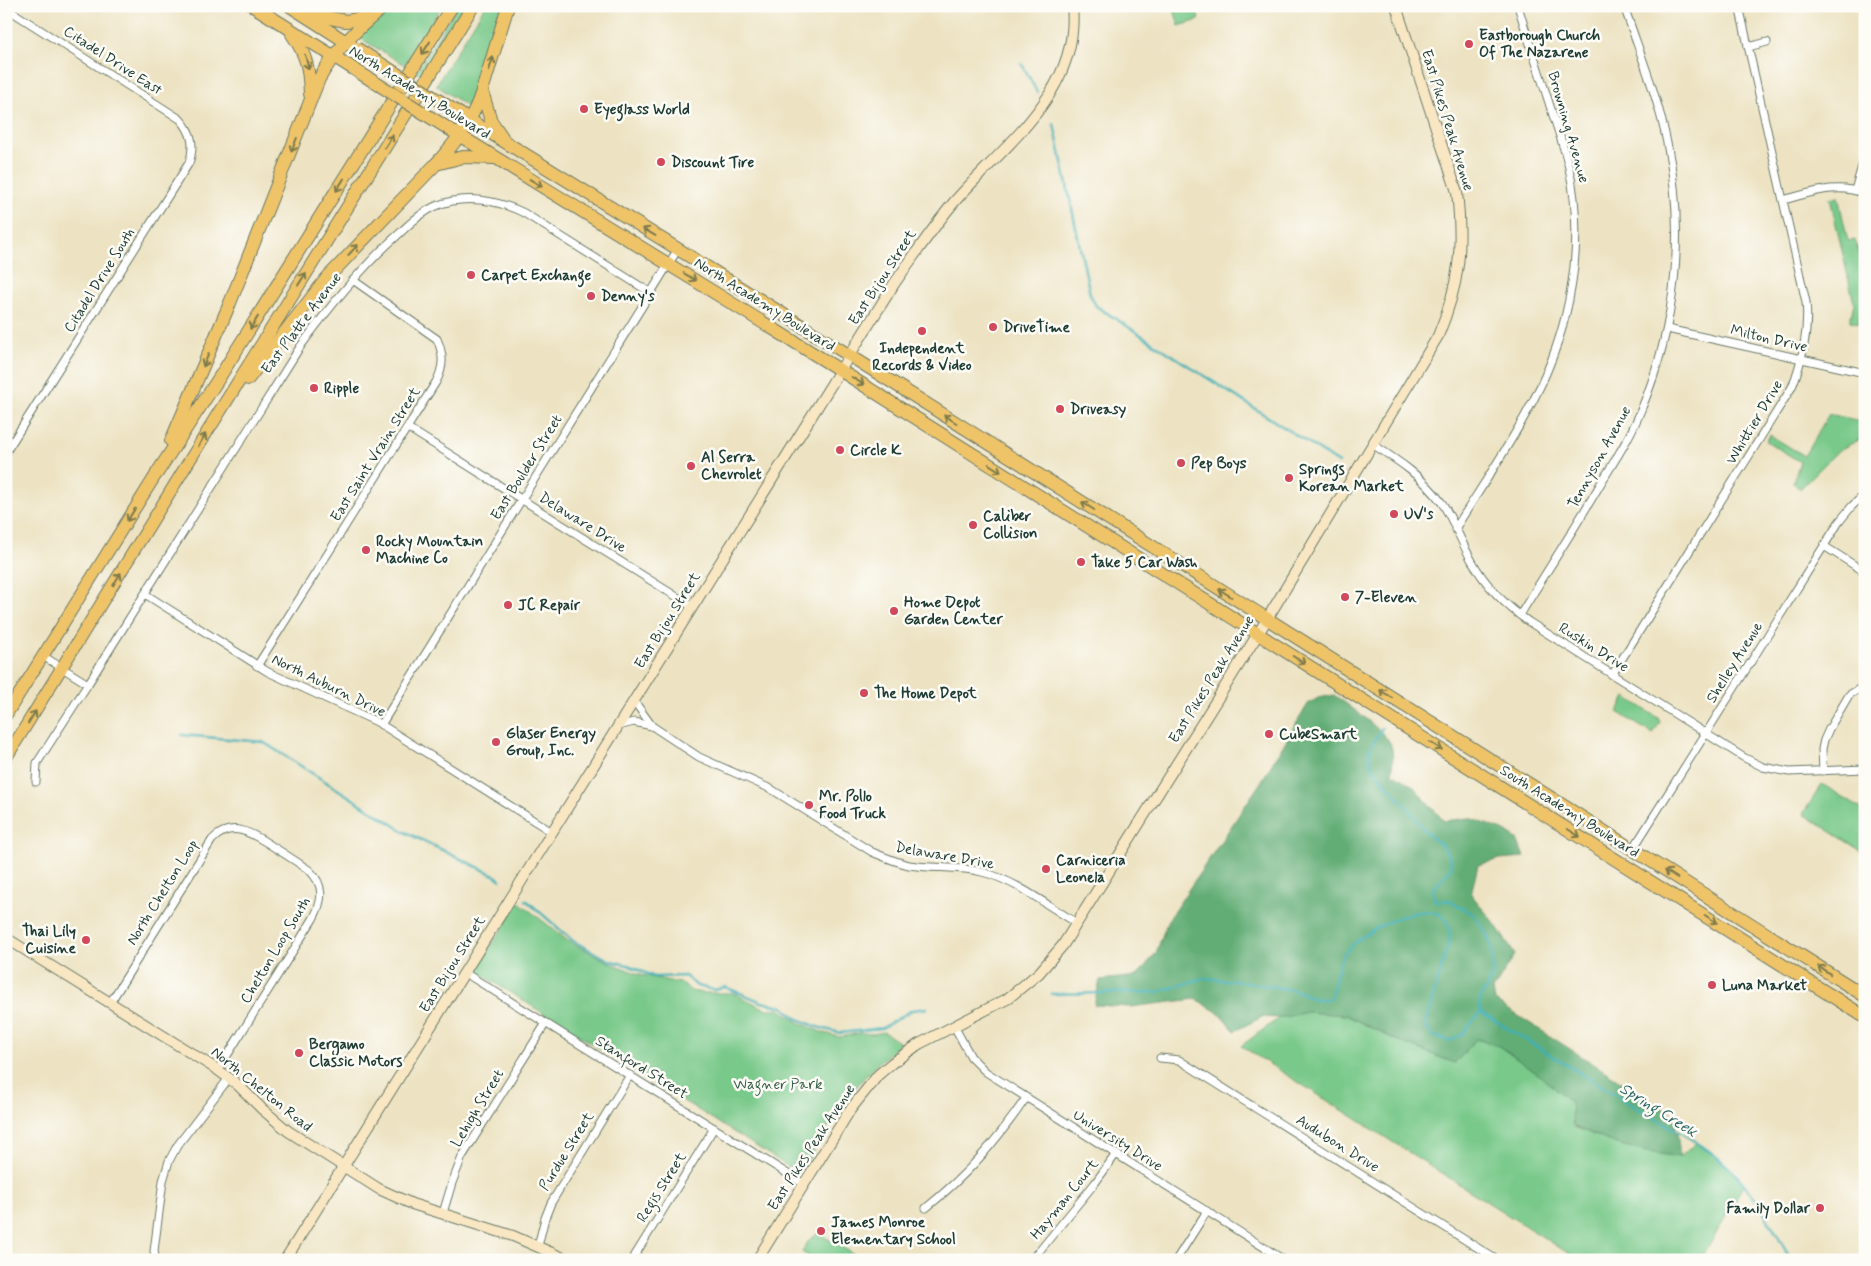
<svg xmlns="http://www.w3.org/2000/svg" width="1871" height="1266" viewBox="0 0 1871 1266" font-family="Mynerve,sans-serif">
<rect width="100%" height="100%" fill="#fdfcf7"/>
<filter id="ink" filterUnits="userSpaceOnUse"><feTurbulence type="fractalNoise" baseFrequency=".02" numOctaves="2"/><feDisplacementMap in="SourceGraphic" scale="10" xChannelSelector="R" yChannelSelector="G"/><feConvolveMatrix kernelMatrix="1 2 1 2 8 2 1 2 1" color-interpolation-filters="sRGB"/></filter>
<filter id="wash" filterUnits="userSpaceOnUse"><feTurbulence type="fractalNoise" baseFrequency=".0096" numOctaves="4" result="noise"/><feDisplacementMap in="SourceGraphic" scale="20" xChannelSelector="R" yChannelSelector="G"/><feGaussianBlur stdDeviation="1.12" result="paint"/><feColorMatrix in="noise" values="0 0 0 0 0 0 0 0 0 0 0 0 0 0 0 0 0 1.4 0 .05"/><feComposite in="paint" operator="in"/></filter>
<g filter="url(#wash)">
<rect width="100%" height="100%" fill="#ede3c3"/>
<g fill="#79c98a" stroke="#4c835f">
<path d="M314 6H376C357 20 334 16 314 6Z"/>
<polygon points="392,6 442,6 405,65 361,39 361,33"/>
<polygon points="457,6 471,6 426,78 416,72"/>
<polygon points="485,6 503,6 470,109 436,85"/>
<polygon points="1173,6 1196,6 1199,20 1179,26"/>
<polygon points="1838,196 1848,241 1855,240 1865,274 1865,325 1850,321 1854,303 1830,198"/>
<polygon points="1829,414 1865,422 1865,437 1839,450 1800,489 1793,482 1800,462 1766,441 1770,435 1804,456"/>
<polygon points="1626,697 1658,718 1660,722 1653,734 1617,712"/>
<polygon points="1822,784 1865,811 1863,852 1803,814"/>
<path d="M519 902 568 941 613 964 641 975 684 984 691 991 703 993H733L766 1009H779L800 1023 821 1032 840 1037 860 1033 873 1034 884 1032 902 1044C853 1079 833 1120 802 1170L797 1172 479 973 477 968Z"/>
<polygon points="1307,1012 1346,1015 1395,1040 1455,1063 1476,1039 1499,1046 1538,1074 1571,1102 1574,1127 1614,1143 1648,1152 1680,1157 1696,1143 1724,1162 1744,1184 1701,1260 1579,1260 1241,1046 1279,1018"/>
<polygon points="818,1233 864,1260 814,1260 802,1252 809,1240"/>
</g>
<path fill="#62ad76" stroke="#407555" d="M1334 695C1346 703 1387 733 1391 745 1394 754 1392 764 1392 773L1412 785 1444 821 1469 818 1503 830 1517 839 1524 857 1500 859 1478 865 1471 894 1495 924 1515 955 1493 990 1495 1001 1675 1116 1680 1157 1648 1152 1614 1143 1573 1126 1571 1102 1538 1074 1499 1046 1476 1039 1455 1063 1403 1043 1346 1015 1307 1012 1279 1018 1262 1017 1235 1031 1217 1012 1196 999 1130 1007 1094 1005 1100 980 1137 976 1156 953 1168 920 1261 782 1308 704 1318 698Z"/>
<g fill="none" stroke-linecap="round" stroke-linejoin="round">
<g stroke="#3eafb6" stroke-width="2.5">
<polyline points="1022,64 1037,92"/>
<polyline points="1054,124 1090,294 1096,306 1339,463"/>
<polyline points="1382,728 1369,751 1371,766 1411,812 1426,832 1442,846 1451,859 1451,868 1432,890 1435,901 1449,900 1474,915 1486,933 1492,949 1493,973 1488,986 1482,994 1479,1004 1481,1012"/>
<polyline points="182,735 263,742 405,832 494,875 501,880"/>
<polyline points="526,900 573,941 611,961 628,965 654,977 685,976 697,986 714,990 725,987 762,1002 783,1007 796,1018 817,1027 840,1033 882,1028 912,1010 927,1008"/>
<path d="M1052 994 1158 992 1204 978 1243 982 1294 990 1316 999H1330C1337 982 1335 963 1348 949 1364 932 1419 900 1442 916 1449 921 1449 930 1450 937L1426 1022V1028L1433 1036 1450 1041 1461 1035 1481 1012"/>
<path d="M1481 1012C1532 1044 1583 1075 1634 1106 1664 1124 1698 1140 1724 1163 1754 1189 1772 1226 1791 1260"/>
</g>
</g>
</g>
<g filter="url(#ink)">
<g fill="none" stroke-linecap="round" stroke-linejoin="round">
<g stroke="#677766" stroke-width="9">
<g id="street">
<path d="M6 8 180 119C192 132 195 145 189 163L6 452"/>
<polyline points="1397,10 1407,6"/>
<polyline points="1748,47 1767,42"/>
<polyline points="1855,190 1865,156"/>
<path d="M1783 200C1811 193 1837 182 1865 194"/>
<polyline points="1667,329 1865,373"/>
<polyline points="408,428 693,607"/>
<path d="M1372 444C1399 461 1423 477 1442 503 1454 521 1461 542 1472 561 1486 586 1506 606 1529 622L1743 757 1763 767 1789 772 1865 769"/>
<path d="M1455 529C1482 486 1511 444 1534 399 1570 329 1586 246 1569 168 1564 146 1556 125 1549 103 1539 71 1528 39 1518 6"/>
<polyline points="1824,546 1865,572"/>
<polyline points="145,594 268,672 377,722 552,832"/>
<path d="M1520 615C1547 571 1575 528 1601 483 1615 460 1631 436 1641 410 1676 327 1686 232 1667 143 1658 97 1639 51 1624 6"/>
<path d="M257 666 436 382C444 367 444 355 437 339L353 280"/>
<path d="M1612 675 1792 387C1802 362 1809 330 1806 302L1739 6"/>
<path d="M88 684 300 347C330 306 362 266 400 233 411 222 422 212 436 206 464 194 498 200 524 213L651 293"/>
<polyline points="634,701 652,726"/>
<polyline points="381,725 678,249"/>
<path d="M618 726 634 722 652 726 699 757 771 789 872 852C884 857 896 862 909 865 933 869 958 866 982 872 1015 880 1048 906 1077 923"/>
<polyline points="1823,771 1822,749 1824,740 1829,729 1849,695 1864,686"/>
<polyline points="36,782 37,763 88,684 43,656"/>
<polyline points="1633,849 1839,522 1852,506 1865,494"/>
<polyline points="465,973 804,1184"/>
<path d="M110 1003 212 840C232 819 253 834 272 846 285 854 297 862 309 870 325 885 323 901 313 919L218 1070"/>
<polyline points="954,1026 971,1057 986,1072 1284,1260"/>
<polyline points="1160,1058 1179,1060 1497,1260"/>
<path d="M926 1208C967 1175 996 1142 1026 1098"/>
<polyline points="443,1213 452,1183 462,1157 546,1023"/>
<polyline points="538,1246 545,1218 551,1203 630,1075"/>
<polyline points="156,1260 154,1251 163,1181 169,1161 177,1146 229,1078"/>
<polyline points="632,1260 714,1128"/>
<polyline points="1032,1260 1095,1183 1116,1154"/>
<polyline points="1176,1260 1207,1211"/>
</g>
</g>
<g stroke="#677766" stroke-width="12">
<g id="secondary">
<polyline points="6,938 218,1070 238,1085 262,1109 288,1131 379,1189 412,1204 513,1236 568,1260"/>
<path d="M285 1260 894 284C914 256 933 227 955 201 1005 144 1081 91 1072 6"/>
<path d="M757 1260 850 1110 878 1075 892 1063 919 1044 1007 999 1039 973 1063 945 1258 634 1438 336C1460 283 1463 248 1457 192L1396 6"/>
</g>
</g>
<g stroke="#677766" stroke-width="13">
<g id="primary">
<polyline points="6,715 157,473"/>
<polyline points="6,758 212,424"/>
</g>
</g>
<g stroke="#677766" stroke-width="14">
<g id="highway">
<polyline points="253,6 349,66"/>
<polyline points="290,6 351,45"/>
<polyline points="309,14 346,21 370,17"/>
<path d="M292 34C307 56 309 68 310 94"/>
<polyline points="460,114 860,362 1865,996"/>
<polyline points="449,129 827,362 1865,1017"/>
<polyline points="502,137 491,121 482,91 508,6"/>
<path d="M436 164C456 142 473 120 482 91"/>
<polyline points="248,379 327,278 436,164 463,157 494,158"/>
<polyline points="212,424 473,6"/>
<path d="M171 441 230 303 319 79C336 49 358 27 385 6"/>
<polyline points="157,473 219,378 452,6"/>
</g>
</g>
<use href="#street" stroke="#fff" stroke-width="7"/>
<use href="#secondary" stroke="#f9e7c3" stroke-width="10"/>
<use href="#primary" stroke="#efc469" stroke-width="11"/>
<use href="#highway" stroke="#efc469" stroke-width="12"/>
<g stroke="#677766" stroke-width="14" stroke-linecap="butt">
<g id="highway-bridge">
<polyline points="356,48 460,114"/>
<polyline points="349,66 449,129"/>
</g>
</g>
<use href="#highway-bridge" stroke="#efc469" stroke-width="12"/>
</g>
<defs><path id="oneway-shaft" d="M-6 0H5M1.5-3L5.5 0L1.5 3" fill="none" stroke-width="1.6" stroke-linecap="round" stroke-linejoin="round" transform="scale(1.25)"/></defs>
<g stroke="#7d7a4c">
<use href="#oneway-shaft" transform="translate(426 48) rotate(122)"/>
<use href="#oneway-shaft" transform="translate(307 62) rotate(74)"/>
<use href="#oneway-shaft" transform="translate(491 64) rotate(-73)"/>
<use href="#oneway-shaft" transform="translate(389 141) rotate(-58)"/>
<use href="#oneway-shaft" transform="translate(294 145) rotate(112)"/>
<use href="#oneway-shaft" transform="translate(536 183) rotate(31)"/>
<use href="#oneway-shaft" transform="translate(340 185) rotate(122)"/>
<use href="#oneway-shaft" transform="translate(649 232) rotate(-149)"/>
<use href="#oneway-shaft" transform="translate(353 250) rotate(-47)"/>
<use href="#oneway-shaft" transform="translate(690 277) rotate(31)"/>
<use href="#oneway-shaft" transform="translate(302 279) rotate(-58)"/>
<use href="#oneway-shaft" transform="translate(254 323) rotate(122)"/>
<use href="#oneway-shaft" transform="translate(206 360) rotate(113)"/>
<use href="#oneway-shaft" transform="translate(858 381) rotate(32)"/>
<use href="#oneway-shaft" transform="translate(950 419) rotate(-148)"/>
<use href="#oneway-shaft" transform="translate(202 440) rotate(-59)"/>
<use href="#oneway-shaft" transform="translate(995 468) rotate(32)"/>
<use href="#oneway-shaft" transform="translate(1088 506) rotate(-148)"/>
<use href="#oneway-shaft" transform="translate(131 515) rotate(122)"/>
<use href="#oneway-shaft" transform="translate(117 579) rotate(-59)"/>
<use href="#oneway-shaft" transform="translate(1225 593) rotate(-148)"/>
<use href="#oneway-shaft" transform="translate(1299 660) rotate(32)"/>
<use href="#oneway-shaft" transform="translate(1386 694) rotate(-148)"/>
<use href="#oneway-shaft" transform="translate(32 717) rotate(-58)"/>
<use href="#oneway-shaft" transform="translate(1436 746) rotate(32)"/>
<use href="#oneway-shaft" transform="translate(1574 833) rotate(32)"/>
<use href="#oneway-shaft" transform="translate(1671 874) rotate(-148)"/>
<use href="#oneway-shaft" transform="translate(1711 919) rotate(32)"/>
<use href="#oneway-shaft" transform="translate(1824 970) rotate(-147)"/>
</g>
</g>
<g fill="#d1495b" stroke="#fdfcf7" stroke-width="2">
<circle cx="1469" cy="44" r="5"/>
<circle cx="584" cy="109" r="5"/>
<circle cx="661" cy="162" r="5"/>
<circle cx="471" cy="275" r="5"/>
<circle cx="591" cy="296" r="5"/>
<circle cx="993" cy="327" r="5"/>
<circle cx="922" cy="331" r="5"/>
<circle cx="314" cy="388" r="5"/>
<circle cx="1060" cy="409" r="5"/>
<circle cx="840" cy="450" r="5"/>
<circle cx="1181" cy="463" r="5"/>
<circle cx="691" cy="466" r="5"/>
<circle cx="1289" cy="478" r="5"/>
<circle cx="1394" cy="514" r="5"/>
<circle cx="973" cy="525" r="5"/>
<circle cx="366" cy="550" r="5"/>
<circle cx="1081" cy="562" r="5"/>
<circle cx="1345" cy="597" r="5"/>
<circle cx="508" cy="605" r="5"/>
<circle cx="894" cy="611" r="5"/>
<circle cx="864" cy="693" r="5"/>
<circle cx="1269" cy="734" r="5"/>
<circle cx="496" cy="742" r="5"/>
<circle cx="809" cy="805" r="5"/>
<circle cx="1046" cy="869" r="5"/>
<circle cx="86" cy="940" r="5"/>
<circle cx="1712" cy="985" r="5"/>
<circle cx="299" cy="1053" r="5"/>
<circle cx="1820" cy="1208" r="5"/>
<circle cx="821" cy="1231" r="5"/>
</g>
<g text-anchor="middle" stroke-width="5" stroke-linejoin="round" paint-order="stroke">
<g font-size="15" font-weight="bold" fill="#1f3d34" stroke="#fdfcf7" text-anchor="start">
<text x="1479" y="40">Eastborough Church<tspan x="1479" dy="17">Of The Nazarene</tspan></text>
<text x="594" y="114">Eyeglass World</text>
<text x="671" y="167">Discount Tire</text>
<text x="481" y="280">Carpet Exchange</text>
<text x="601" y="301">Denny's</text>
<text x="1003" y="332">DriveTime</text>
<text x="922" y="353" text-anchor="middle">Independent<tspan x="922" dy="17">Records &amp; Video</tspan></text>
<text x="324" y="393">Ripple</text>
<text x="1070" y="414">Driveasy</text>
<text x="850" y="455">Circle K</text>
<text x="701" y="462">Al Serra<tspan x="701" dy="17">Chevrolet</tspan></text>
<text x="1191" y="468">Pep Boys</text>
<text x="1299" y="474">Springs<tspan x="1299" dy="17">Korean Market</tspan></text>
<text x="1404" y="519">UV's</text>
<text x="983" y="521">Caliber<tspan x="983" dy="17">Collision</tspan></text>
<text x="376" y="546">Rocky Mountain<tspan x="376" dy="17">Machine Co</tspan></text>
<text x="1091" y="567">Take 5 Car Wash</text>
<text x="1355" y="602">7-Eleven</text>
<text x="904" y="607">Home Depot<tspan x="904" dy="17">Garden Center</tspan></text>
<text x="518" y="610">JC Repair</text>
<text x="874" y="698">The Home Depot</text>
<text x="506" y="738">Glaser Energy<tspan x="506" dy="17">Group, Inc.</tspan></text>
<text x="1279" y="739">CubeSmart</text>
<text x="819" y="801">Mr. Pollo<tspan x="819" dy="17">Food Truck</tspan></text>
<text x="1056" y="865">Carniceria<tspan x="1056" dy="17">Leonela</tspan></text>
<text x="76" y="936" text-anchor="end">Thai Lily<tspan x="76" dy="17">Cuisine</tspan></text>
<text x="1722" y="990">Luna Market</text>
<text x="309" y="1049">Bergamo<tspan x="309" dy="17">Classic Motors</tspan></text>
<text x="1810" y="1213" text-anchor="end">Family Dollar</text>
<text x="831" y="1227">James Monroe<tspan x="831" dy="17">Elementary School</tspan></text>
</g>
<g font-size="15" fill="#1f3d34" stroke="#fdfcf7">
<text transform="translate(113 60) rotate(33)" y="5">Citadel Drive East</text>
<text transform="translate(420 92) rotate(32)" y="5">North Academy Boulevard</text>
<text transform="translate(1448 120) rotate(73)" y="5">East Pikes Peak Avenue</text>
<text transform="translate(1569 127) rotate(74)" y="5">Browning Avenue</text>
<text transform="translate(882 277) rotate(-57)" y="5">East Bijou Street</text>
<text transform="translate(99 280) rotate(-58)" y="5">Citadel Drive South</text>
<text transform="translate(765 304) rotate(32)" y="5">North Academy Boulevard</text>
<text transform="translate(301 323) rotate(-53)" y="5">East Platte Avenue</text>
<text transform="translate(1769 338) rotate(13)" y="5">Milton Drive</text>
<text transform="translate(1754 422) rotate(-59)" y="5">Whittier Drive</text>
<text transform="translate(375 454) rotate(-58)" y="5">East Saint Vrain Street</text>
<text transform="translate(1599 457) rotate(-61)" y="5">Tennyson Avenue</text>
<text transform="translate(526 467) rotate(-58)" y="5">East Boulder Street</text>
<text transform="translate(583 522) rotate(32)" y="5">Delaware Drive</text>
<text transform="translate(667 620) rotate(-58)" y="5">East Bijou Street</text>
<text transform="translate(1594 647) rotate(32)" y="5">Ruskin Drive</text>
<text transform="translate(1734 662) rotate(-58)" y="5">Shelley Avenue</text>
<text transform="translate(1211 679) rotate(-58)" y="5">East Pikes Peak Avenue</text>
<text transform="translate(329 685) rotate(26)" y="5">North Auburn Drive</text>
<text transform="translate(1570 811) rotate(32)" y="5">South Academy Boulevard</text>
<text transform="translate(945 855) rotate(10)" y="5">Delaware Drive</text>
<text transform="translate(162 892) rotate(-58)" y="5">North Chelton Loop</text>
<text transform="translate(275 950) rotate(-59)" y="5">Chelton Loop South</text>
<text transform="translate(452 964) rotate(-58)" y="5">East Bijou Street</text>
<text transform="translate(642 1067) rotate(32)" y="5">Stanford Street</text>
<text transform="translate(262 1089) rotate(39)" y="5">North Chelton Road</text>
<text transform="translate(477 1108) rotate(-59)" y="5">Lehigh Street</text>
<text transform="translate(1118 1140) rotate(32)" y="5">University Drive</text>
<text transform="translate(1338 1143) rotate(32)" y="5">Audubon Drive</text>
<text transform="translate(811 1147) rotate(-57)" y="5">East Pikes Peak Avenue</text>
<text transform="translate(566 1151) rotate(-58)" y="5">Purdue Street</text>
<text transform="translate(661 1187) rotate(-58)" y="5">Regis Street</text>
<text transform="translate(1064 1199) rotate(-51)" y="5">Hayman Court</text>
</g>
<g font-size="15" fill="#36604a" stroke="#fdfcf7">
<text x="778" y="1089">Wagner Park</text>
</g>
<g font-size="16" font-style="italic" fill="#2a6562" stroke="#fdfcf7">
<text transform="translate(1659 1109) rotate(32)" y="6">Spring Creek</text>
</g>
</g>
<rect width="1871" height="1266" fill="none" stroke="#fdfcf7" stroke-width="25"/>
</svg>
